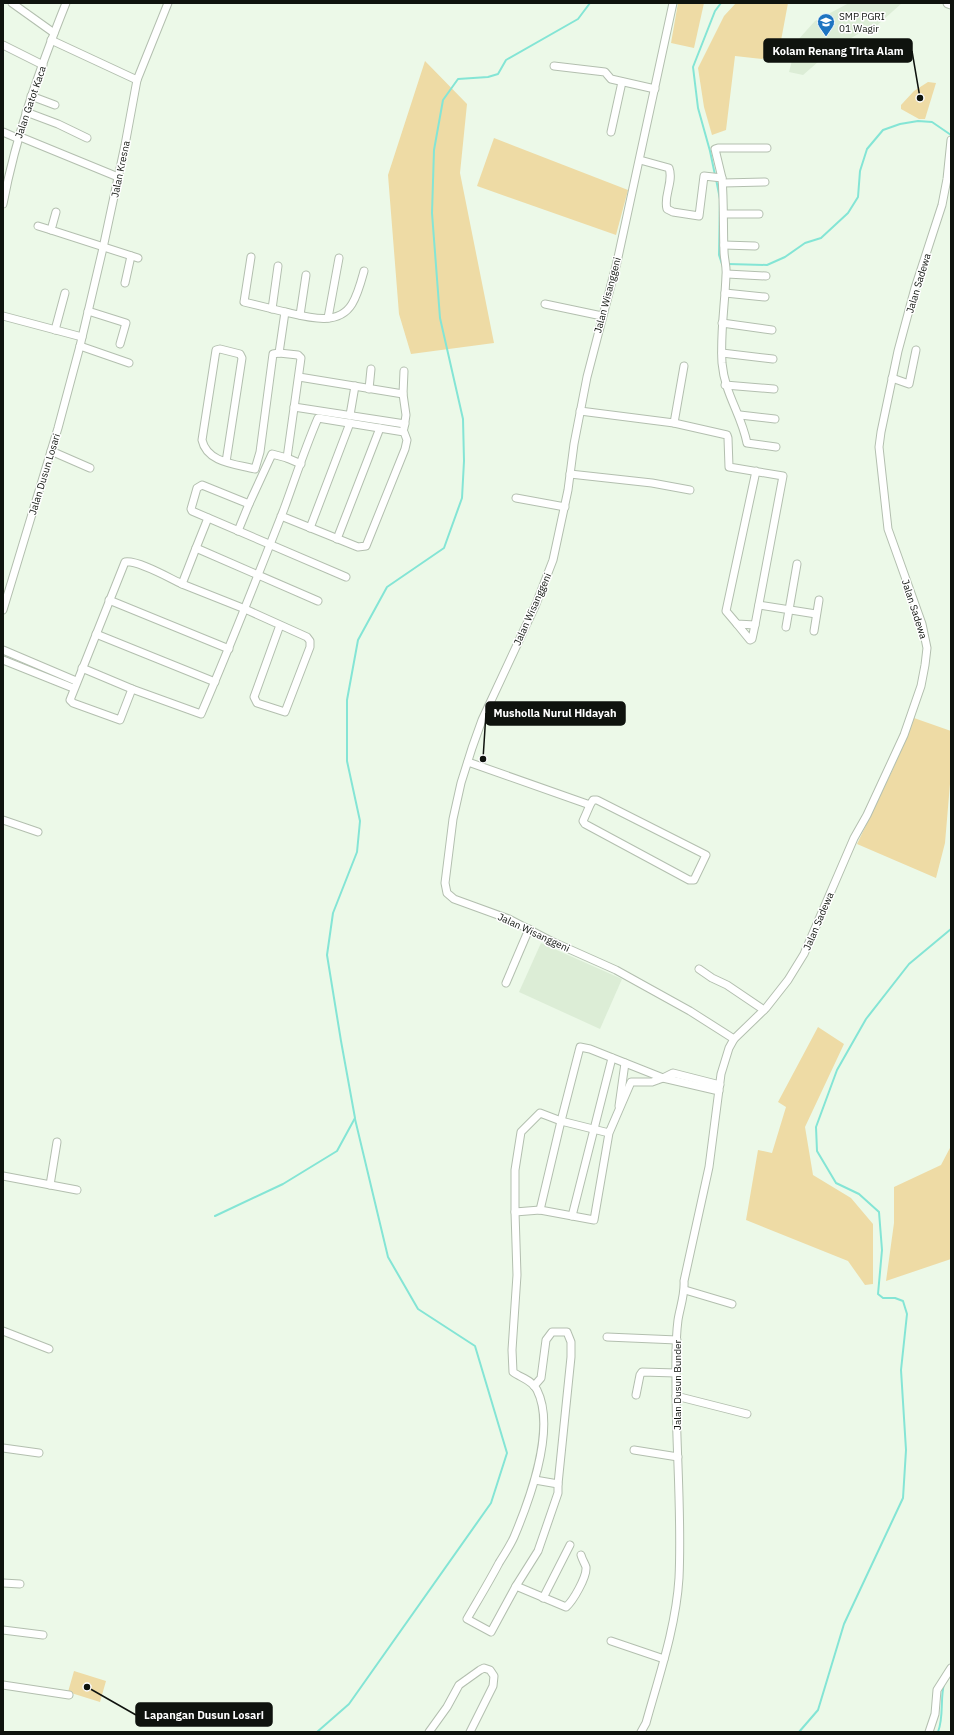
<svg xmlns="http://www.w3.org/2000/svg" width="954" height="1735" viewBox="0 0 954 1735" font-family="'IBM Plex Sans',sans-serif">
<rect width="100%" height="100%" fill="#ecf9e8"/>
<g fill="#dcedd6">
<polygon points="849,3 902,3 874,28 858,34 834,48 803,75 789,72 797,41 815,21"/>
<polygon points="541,943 622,979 600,1029 519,992"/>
</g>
<g fill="#eedba5">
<polygon points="678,3 704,3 694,48 671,43"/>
<polygon points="736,3 788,3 780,46 762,59 735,56 726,130 712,135 704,107 698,68 724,16"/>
<polygon points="425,61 467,104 460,173 494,343 411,354 399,314 388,175"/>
<polygon points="928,82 936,83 925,119 919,119 901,109 901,105 914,91"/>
<polygon points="494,138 628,190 616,235 477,186"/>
<polygon points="914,718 951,731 951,772 945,843 936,878 857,844 893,769"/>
<polygon points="818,1027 844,1044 805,1127 813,1175 851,1198 873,1224 873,1284 865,1285 848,1261 746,1220 758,1150 772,1153 786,1107 778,1102"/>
<polygon points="951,1146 951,1259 886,1281 894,1223 894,1187 941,1165"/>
<polygon points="74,1671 106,1681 100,1702 68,1692"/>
</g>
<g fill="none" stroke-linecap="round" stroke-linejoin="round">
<g stroke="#84e5d5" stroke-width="2">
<polyline points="715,175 710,151 698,108 693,67 715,11 721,3"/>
<polyline points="716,179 720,199 719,255 722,264 724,264"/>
<polyline points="728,264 767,265 785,257 805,243 821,238 848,213 858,197 860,171 867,149 883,130 900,124 918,121 932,122 951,135"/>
<polyline points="215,1216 283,1184 337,1151 355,1118 341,1041 327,955 333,913 357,852 360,821 347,761 347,700 358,640 387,587 444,548 462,498 464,461 463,419 440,318 432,213 434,150 443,100 458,79 488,77 498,74 506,60 578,19 590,3"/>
<polyline points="317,1732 349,1704 491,1503 507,1453 475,1346 418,1309 388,1257 355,1119"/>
<polyline points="799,1732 818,1710 844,1624 903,1498 906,1450 901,1370 907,1314 903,1301 895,1298 883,1298 878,1294 882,1250 879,1212 859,1194 836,1183 817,1151 816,1127 837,1070 866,1019 909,964 951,929"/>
<path d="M938 1732C944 1717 940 1699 944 1684"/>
</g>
<g stroke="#b3bfaf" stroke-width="9">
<g id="minor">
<polyline points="12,3 54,33"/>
<polyline points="673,3 617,262 587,377 574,444 568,490 553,560 536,604 482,720 472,748 461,783 453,819 445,883 447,893 454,899 509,919 551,941 616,970 690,1011 734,1039"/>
<polyline points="51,40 137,80"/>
<polyline points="3,45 43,65"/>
<polyline points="554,66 605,72 611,79 655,89"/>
<polyline points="31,96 55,105"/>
<polyline points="26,112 58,124 87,138"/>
<polyline points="3,132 17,138"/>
<polyline points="611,132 622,82"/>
<polyline points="18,136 118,177"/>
<path d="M640 160 669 168C674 182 663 196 667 209L673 212 699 216 704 176 722 178C724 202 723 227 724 251 724 259 727 267 726 275 725 305 720 333 722 363 725 395 741 413 747 443L776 447"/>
<polyline points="722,178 715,149 718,148 767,148"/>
<polyline points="723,183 765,182"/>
<path d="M3 204C16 135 40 68 66 3"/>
<polyline points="56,212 51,230 138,258"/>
<polyline points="724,214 759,214"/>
<polyline points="38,226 51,230"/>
<polyline points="724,245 755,246"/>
<polyline points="251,257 244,302 285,312 279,353"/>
<polyline points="727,274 766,276"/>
<polyline points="125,283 131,256"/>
<polyline points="725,293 765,297"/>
<polyline points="545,304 602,316"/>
<polyline points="272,309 278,266"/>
<polyline points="88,311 126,323 120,344"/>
<path d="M285 312C307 317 338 327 352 304 358 294 361 282 364 271"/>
<polyline points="300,315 306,275"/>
<polyline points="3,316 82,337"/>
<polyline points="328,318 339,258"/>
<polyline points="722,323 772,330"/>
<polyline points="55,330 65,293"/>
<polyline points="80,346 129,363"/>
<polyline points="722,353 773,359"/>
<polyline points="404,371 403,394 406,415 404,428"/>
<polyline points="299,377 403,394"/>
<polyline points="892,378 909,384 916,350"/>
<polyline points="725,385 774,389"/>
<polyline points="369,389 371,369"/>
<polyline points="294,407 405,424"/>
<polyline points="580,411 674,423 684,366"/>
<polyline points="350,415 355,386"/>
<polyline points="740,415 775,419"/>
<polyline points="674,423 727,435 728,438 729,467 783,476 755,625 737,624 726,611 756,471"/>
<polyline points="51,451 90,468"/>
<path d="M226 462 242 358 240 354 220 349 216 350 202 440C207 463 236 464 255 469L260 452 273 354 279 353 298 355 301 358 287 458"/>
<polyline points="570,474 652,483 690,490"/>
<polyline points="516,498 565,507"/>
<polyline points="249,504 202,485 197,488 191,509 192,511 346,577"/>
<path d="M281 516 358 547 366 546 405 449 407 440 404 432 318 418C305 448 295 479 284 509 257 578 230 647 201 714L132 689 120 720 73 703 70 700 125 562C138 560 169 578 182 584L196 548 318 601"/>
<polyline points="310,528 350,423"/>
<polyline points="238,531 249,504 272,454 287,458 301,464"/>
<polyline points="337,539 380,428"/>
<polyline points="196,548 208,518"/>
<polyline points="182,584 245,609 307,637 310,641 310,647 285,712 257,703 254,697 280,625"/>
<polyline points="109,600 229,649"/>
<polyline points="759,605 816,614"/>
<polyline points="3,610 58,428 80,346 103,248 125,145 137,80 168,3"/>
<polyline points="737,624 750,640 752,639 755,625"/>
<polyline points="786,627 797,564"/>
<polyline points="814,631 819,600"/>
<polyline points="96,634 215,682"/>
<polyline points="3,650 76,681"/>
<polyline points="3,660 73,688"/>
<polyline points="82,668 132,689"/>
<polyline points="468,762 590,805 583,821 585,824 689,880 694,880 706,855 597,800 593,800 590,805"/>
<polyline points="3,820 38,832"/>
<polyline points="699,969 712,978 727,985 764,1010"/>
<polyline points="506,983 529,929"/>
<polyline points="619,1106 625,1063"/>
<polyline points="609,1133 561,1121 540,1113 521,1132 515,1170 515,1212 540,1210 594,1220 609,1133 631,1082 652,1082 663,1078 719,1091"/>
<polyline points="3,1176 77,1190"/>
<polyline points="50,1185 57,1142"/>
<polyline points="540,1210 561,1121 580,1047 590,1049 663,1078 673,1073 720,1085"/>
<path d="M515 1212 517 1275 512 1350 513 1372C521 1378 532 1380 537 1390 556 1428 530 1499 514 1537 510 1546 504 1555 499 1563 489 1582 478 1600 467 1619L491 1632 516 1586 566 1607C573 1601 587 1577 586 1567 585 1564 582 1559 581 1555"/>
<polyline points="572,1216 612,1058"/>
<polyline points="685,1290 732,1304"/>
<polyline points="3,1331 49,1349"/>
<polyline points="607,1337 677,1340"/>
<polyline points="534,1386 541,1378 546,1340 552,1332 567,1332 571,1342 571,1357 558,1484"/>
<polyline points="636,1395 640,1375 642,1372 676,1373"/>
<polyline points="676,1396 747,1414"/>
<polyline points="3,1448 39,1453"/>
<polyline points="634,1450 678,1457"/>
<polyline points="3,1583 20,1584"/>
<polyline points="516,1586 538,1551 558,1493 558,1484 535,1480"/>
<polyline points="543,1598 570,1545"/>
<polyline points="3,1630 43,1635"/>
<polyline points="611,1641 664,1659"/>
<polyline points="3,1685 69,1695"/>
<polyline points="429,1732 447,1707 459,1685 480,1670 484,1668 490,1670 494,1676 493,1686 470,1732"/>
<path d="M641 1732 646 1723C659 1676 676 1627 679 1578 682 1514 676 1451 676 1387 676 1365 675 1342 678 1320 680 1307 685 1295 684 1281L709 1167 721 1074 729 1048 734 1039 766 1008 788 980 804 954 854 838 867 815 904 735 921 686 925 665 927 648 922 624 888 529 879 447 881 432 898 351 915 288 942 205 947 179 951 140"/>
<polyline points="929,1732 935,1714 937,1690 951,1668"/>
</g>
</g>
<g stroke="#b3bfaf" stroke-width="11">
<polyline id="secondary" points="948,3 951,4"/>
</g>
<use href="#minor" stroke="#fff" stroke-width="7"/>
<use href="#secondary" stroke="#fff" stroke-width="9"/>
</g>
<defs>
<g id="school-pin" transform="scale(0.9)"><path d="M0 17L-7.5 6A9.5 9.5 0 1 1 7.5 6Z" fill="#1e74c1" stroke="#fff"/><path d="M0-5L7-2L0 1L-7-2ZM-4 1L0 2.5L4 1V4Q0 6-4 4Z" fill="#fff"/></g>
</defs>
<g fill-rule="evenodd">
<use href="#school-pin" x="826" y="22"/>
</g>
<g text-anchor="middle" stroke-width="3" stroke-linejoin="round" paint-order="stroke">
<g font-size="10" fill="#0f130e" stroke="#fff" text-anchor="start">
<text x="839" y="20">SMP PGRI<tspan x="839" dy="12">01 Wagir</tspan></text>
</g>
<g font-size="10" fill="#0f130e" stroke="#fff">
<text transform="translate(30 102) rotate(-71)" y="4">Jalan Gatot Kaca</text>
<text transform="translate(120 169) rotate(-78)" y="4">Jalan Kresna</text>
<text transform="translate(918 283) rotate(-73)" y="4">Jalan Sadewa</text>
<text transform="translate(607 295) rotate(-75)" y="4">Jalan Wisanggeni</text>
<text transform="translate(44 474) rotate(-73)" y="4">Jalan Dusun Losari</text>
<text transform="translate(532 609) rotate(-66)" y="4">Jalan Wisanggeni</text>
<text transform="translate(915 609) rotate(72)" y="4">Jalan Sadewa</text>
<text transform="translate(818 921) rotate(-67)" y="4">Jalan Sadewa</text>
<text transform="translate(534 932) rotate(25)" y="4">Jalan Wisanggeni</text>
<text transform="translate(677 1385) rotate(-90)" y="4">Jalan Dusun Bunder</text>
</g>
</g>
<path fill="none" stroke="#0f130e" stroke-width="1.5" d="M920 98L912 51M483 759L486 713M87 1687L136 1715"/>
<g fill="#0f130e" stroke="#fff" stroke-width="1.5">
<circle cx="920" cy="98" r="4"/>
<circle cx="483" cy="759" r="4"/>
<circle cx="87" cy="1687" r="4"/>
</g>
<g fill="#0f130e" stroke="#0f130e" stroke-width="1.5">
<rect x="764" y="39" width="148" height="23" rx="4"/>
<rect x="486" y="702" width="139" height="23" rx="4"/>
<rect x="136" y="1703" width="136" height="23" rx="4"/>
</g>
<g font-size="11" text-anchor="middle" font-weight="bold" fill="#fff">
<text x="838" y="55">Kolam Renang Tirta Alam</text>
<text x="555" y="717">Musholla Nurul Hidayah</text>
<text x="204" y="1719">Lapangan Dusun Losari</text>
</g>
<rect width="954" height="1735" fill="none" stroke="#0f130e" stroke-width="8"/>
</svg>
